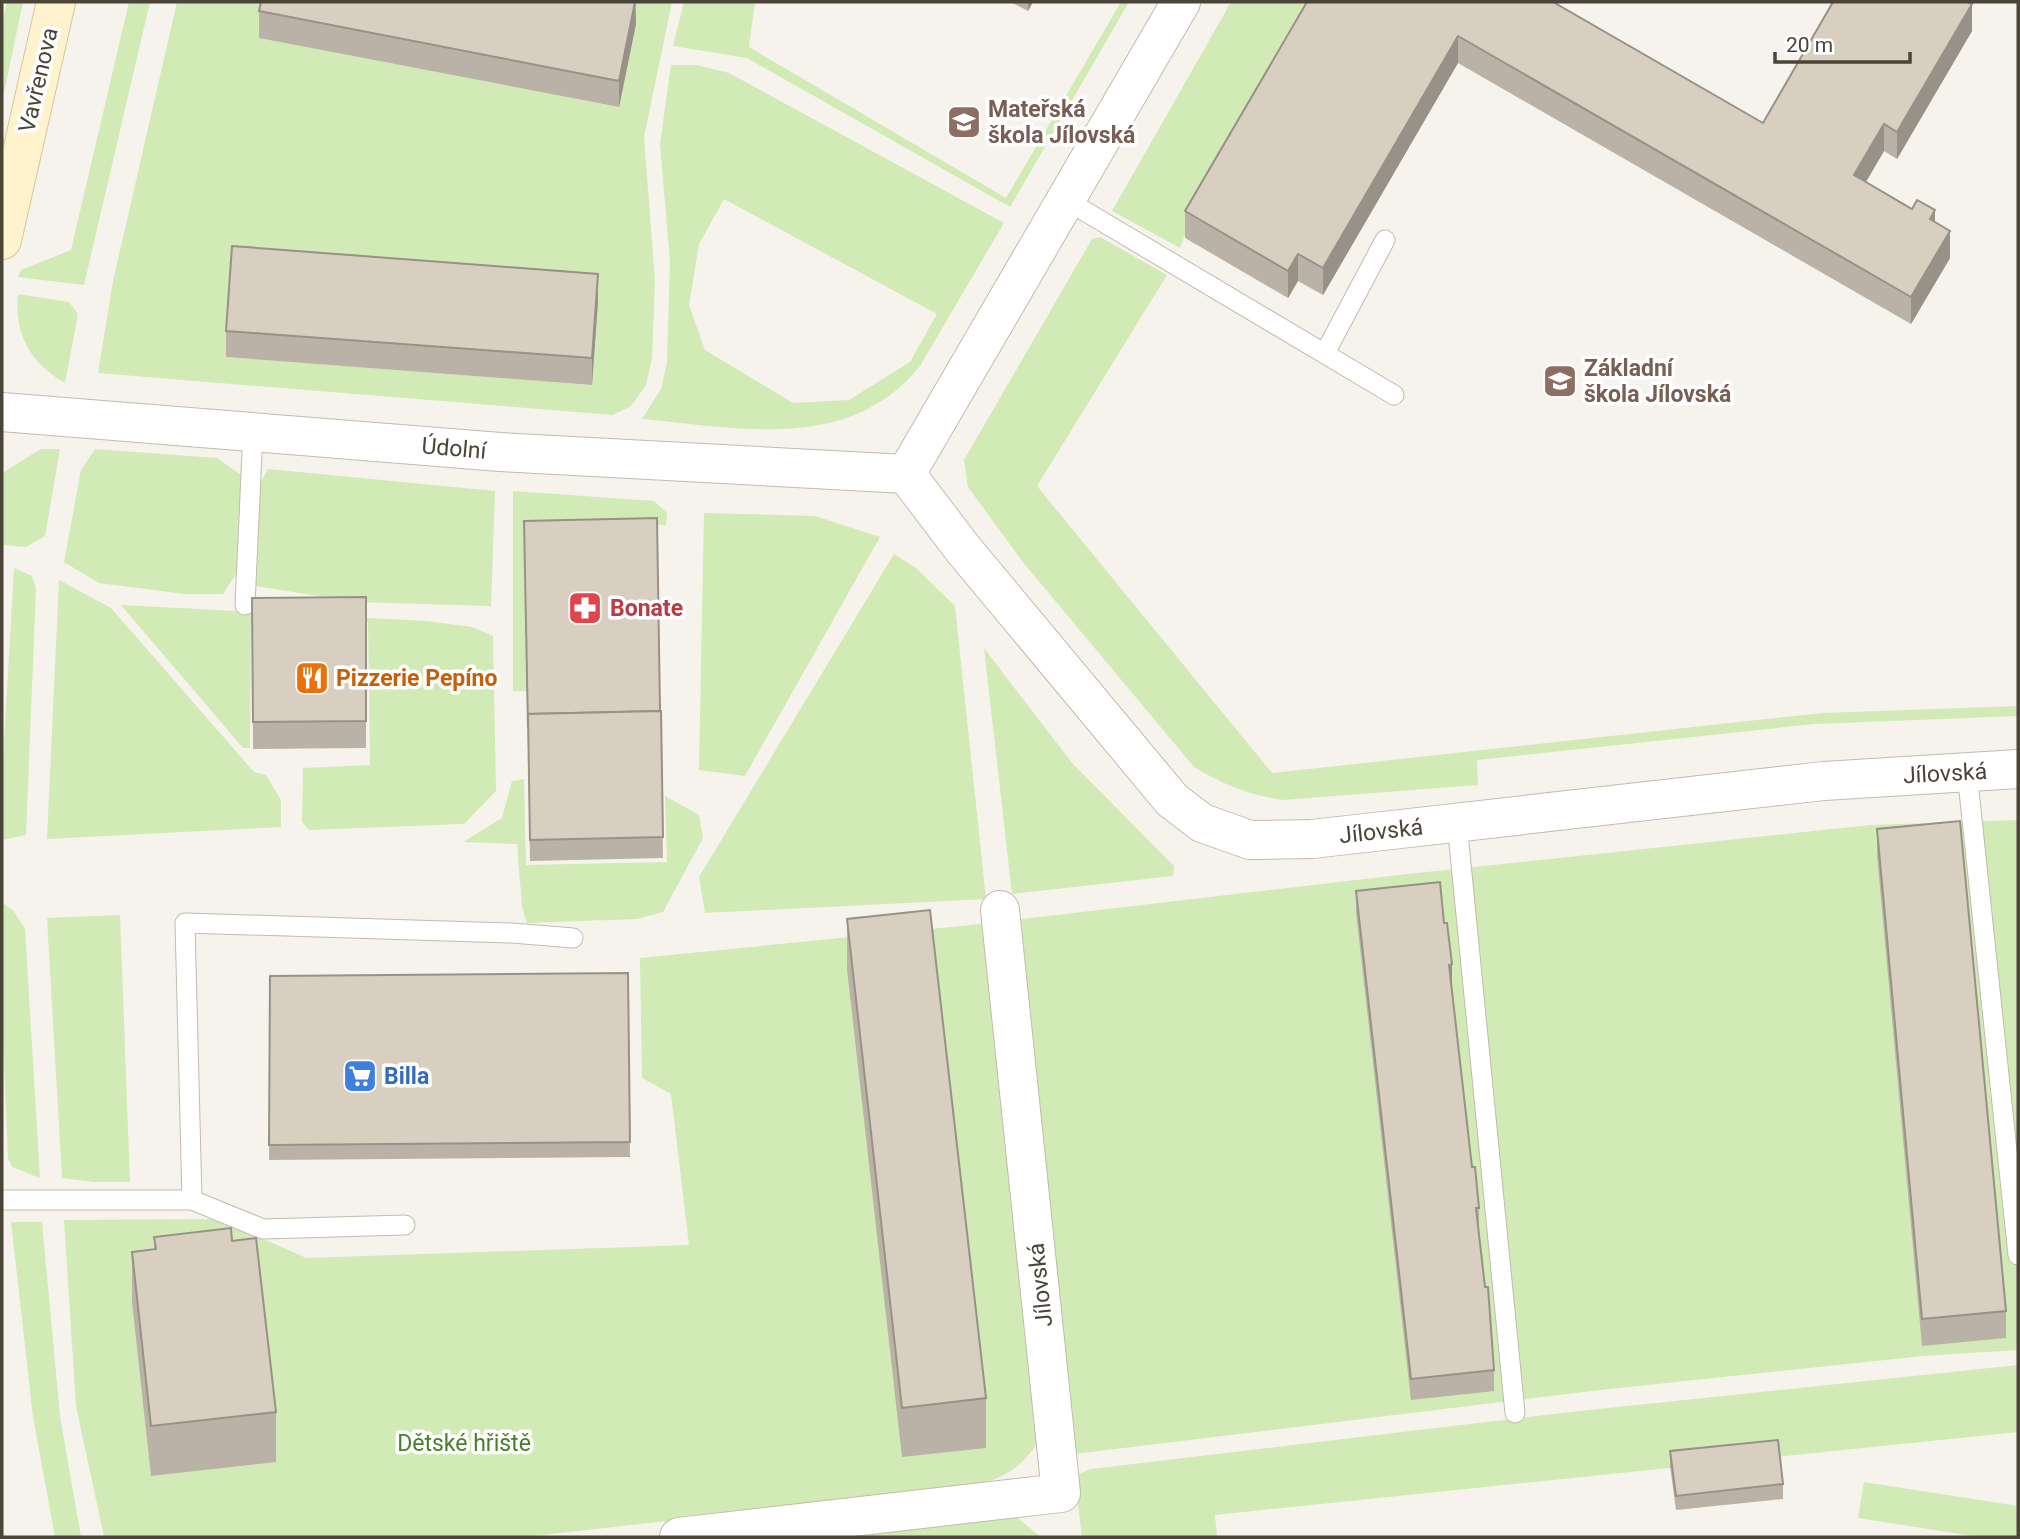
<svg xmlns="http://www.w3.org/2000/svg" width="2020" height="1539" viewBox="0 0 2020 1539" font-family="Roboto,sans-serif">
<rect width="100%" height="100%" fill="#f6f3ec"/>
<g fill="#d2eab5" fill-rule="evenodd">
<polygon points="7,2 23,2 2,102 2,24"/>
<polygon points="129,2 150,2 84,285 18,277 21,270 71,250"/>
<path d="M177 2H266L260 38 619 107 636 25 514 2H672L644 137 655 281 652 358 646 385 631 406 613 415 98 373 113 281ZM598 301 592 385 226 357Z"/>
<polygon points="684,2 755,2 749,47 1006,198 1121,2 1129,2 1010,207 747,58 673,46"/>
<polygon points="1231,2 1342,2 1184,237 1180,248 1112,211"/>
<path d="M671 65H697L729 73 1004 223 920 366C850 453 740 428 642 419L661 389 667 362 670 262 660 144ZM724 199 937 314 910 362 849 400 793 403 705 350 689 305 699 244Z"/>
<path d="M1100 237 1167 275 1037 486 1272 773 1822 713 2018 706V716L1814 724 1477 760 1478 785 1283 800C1249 795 1224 785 1194 767L1022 561 968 487 964 460 1092 239Z"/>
<path d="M18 294 69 302 78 314 65 383C30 363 14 334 18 294Z"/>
<polygon points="41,449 60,449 45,536 26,547 2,545 2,473"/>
<polygon points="95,449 217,458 241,475 238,571 223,594 185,594 99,583 64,562 81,470"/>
<polygon points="268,469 495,491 491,606 356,602 256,586 258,487"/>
<polygon points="513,491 654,501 667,513 666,525 528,523 530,691 513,691"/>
<polygon points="704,513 815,516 880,537 745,776 699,770"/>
<polygon points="894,554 916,568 955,606 986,899 705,913 699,877"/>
<polygon points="14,568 32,576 36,588 26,835 2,840 2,777"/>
<polygon points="59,580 111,608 254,772 266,775 281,800 281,827 47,839"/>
<polygon points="121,605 427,621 472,627 493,636 496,791 464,824 309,830 302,822 303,768 370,765 368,621 251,622 250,748 243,748"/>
<polygon points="984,648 1072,763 1174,866 1173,876 1012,894"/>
<polygon points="524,779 526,865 667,862 665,796 699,815 703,838 663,912 637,919 527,923 522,907 517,844 463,842 502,818 512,781"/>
<polygon points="2018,820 2018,1350 1923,1356 1600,1390 1074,1454 1013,920 1408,874 1870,825"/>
<polygon points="2,903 13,910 25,929 40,1178 12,1167 8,1158 2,1017"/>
<polygon points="120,915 130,1182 94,1182 62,1178 47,918"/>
<path d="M991 923 1045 1434C1017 1472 1008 1477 963 1488L524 1537H104L76 1406 64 1220 220 1219 306 1258 689 1245 671 1094 642 1078 640 958Z"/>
<polygon points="11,1222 42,1222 60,1416 81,1537 55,1537 33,1417"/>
<polygon points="2018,1365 2018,1432 1215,1515 1217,1537 1082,1537 1076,1488 1078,1474 1091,1469 1579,1411"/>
<polygon points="1864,1482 2018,1506 2018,1537 1979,1537 1858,1518"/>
<polygon points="1010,1512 1041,1537 788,1537"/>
</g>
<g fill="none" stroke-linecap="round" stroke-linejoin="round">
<g stroke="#c2bbae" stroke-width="21">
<g id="lane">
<polyline points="1066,200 1394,395"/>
<polyline points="1325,353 1385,240"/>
<polyline points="245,605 253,431"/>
<polyline points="1967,772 2018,1255"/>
<polyline points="1457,823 1515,1413"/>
<polyline points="2,1200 192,1200 263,1229 405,1225"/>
<polyline points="192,1200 185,923 512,933 573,938"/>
</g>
</g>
<g stroke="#c2bbae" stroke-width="40">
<g id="street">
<polyline points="2,412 500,452 906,474"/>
<polyline points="906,474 963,549 1172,800 1202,823 1250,840 1312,839 1824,781 2018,769"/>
<polyline points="906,474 1181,2"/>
<polyline points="679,1537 1061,1493 1000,910"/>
</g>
</g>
<g stroke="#d6c79b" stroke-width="40">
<polyline id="secondary" points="2,240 56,2"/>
</g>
<use href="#lane" stroke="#fff" stroke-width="19"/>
<use href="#street" stroke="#fff" stroke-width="38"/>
<use href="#secondary" stroke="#fff3cd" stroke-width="38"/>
</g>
<g fill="#bab2a6">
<polygon points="636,2 636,24 619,107 259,38 259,11"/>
<polygon points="1011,2 1033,2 1028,11"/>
<polygon points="1307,2 1553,2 1763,123 1972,31 1897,159 1884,151 1866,182 1935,222 1950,258 1911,324 1458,63 1323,295 1298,281 1288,298 1185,238 1185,211"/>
<polygon points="598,301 592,385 226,357 226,331"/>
<polygon points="524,521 661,711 663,858 530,861"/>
<polygon points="366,597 366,748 253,749 252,598"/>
<polygon points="1877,829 2006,1311 2006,1338 1922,1346 1877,855"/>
<polygon points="1356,891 1452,985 1472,1167 1479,1208 1479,1229 1478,1229 1494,1370 1494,1391 1411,1400 1356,912"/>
<polygon points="847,919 986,1398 986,1448 902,1457 847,969"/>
<polygon points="628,973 630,1157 269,1160 270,976"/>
<polygon points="154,1237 232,1241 276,1412 276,1462 151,1476 132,1302 132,1252 154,1249"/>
<polygon points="1670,1451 1783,1484 1783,1499 1676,1510 1670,1466"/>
</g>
<g fill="#979187">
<polygon points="635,2 636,24 619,107 619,81"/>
<polygon points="1028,2 1033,2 1028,11"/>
<polygon points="1972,4 1972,31 1897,159 1897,132"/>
<polygon points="1458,36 1458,63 1323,295 1323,268"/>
<polygon points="1884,124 1884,151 1854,202 1854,175"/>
<polygon points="1935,210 1935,237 1930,219"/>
<polygon points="1950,231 1950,258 1911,324 1911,297"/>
<polygon points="1298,254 1298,281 1288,298 1288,271"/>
<polygon points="598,274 598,301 592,385 592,358"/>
<polygon points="1452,964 1452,985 1449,986 1449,965"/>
</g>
<g fill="#d8cfc1" stroke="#979187" stroke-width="2">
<polygon points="261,2 635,2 619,81 259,11"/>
<polygon points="1307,2 1553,2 1763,123 1833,2 1967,2 1972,4 1897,132 1884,124 1854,175 1912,209 1917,200 1935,210 1930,219 1950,231 1911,297 1458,36 1323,268 1298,254 1288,271 1185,211"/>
<polygon points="232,246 598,274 592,358 226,331"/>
<polygon points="657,518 660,711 528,714 528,728 524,521"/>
<polygon points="366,597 366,721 253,722 252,598"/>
<polygon points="661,711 663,837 530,840 528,714"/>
<polygon points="1960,821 2006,1311 1922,1319 1877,829"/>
<polygon points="1440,882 1444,923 1447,923 1452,964 1449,965 1472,1167 1475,1167 1479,1208 1476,1208 1485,1287 1488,1287 1494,1370 1411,1379 1356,891"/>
<polygon points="930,910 986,1398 902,1408 847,919"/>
<polygon points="628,973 630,1142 269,1145 270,976"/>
<polygon points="231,1228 232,1241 256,1238 276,1412 151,1426 132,1252 156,1249 154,1237"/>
<polygon points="1778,1440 1783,1484 1676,1496 1670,1451"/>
</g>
<defs>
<g id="school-square" transform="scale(1.75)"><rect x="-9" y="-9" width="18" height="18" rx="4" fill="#8d6e63" stroke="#fff"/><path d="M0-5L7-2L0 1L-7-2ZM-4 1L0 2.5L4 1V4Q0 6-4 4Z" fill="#fff"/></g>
<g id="pharmacy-square" transform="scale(1.75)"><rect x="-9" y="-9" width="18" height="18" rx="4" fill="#e0444e" stroke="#fff"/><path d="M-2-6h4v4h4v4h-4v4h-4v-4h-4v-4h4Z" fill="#fff"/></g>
<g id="restaurant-square" transform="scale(1.75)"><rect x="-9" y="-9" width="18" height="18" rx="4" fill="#e8710a" stroke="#fff"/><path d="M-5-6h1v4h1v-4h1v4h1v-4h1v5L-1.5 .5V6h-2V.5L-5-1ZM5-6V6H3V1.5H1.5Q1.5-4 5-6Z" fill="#fff"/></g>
<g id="supermarket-square" transform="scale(1.75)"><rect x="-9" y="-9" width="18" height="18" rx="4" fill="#3f7fe0" stroke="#fff"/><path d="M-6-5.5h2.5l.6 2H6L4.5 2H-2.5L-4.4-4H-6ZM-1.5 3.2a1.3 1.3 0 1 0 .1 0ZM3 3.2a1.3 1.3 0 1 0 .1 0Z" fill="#fff"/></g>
</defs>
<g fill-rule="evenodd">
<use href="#school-square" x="964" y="122"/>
<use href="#school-square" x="1560" y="381"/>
<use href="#pharmacy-square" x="585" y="608"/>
<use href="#restaurant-square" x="312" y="678"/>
<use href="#supermarket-square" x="360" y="1076"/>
</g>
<g text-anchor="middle" stroke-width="7" stroke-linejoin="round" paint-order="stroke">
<g font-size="23" fill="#4b4439" stroke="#fff">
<text transform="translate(38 80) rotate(-77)" y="8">Vavřenova</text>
<text transform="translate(454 448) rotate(5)" y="8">Údolní</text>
<text transform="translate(1945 773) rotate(-3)" y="8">Jílovská</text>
<text transform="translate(1381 831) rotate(-6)" y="8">Jílovská</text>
<text transform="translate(1040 1285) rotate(-96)" y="8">Jílovská</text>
</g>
<g font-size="23" font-weight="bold" fill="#785e54" stroke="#fff" text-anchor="start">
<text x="988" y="117">Mateřská<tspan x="988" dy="26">škola Jílovská</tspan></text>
<text x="1584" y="376">Základní<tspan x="1584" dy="26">škola Jílovská</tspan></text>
</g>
<g font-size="23" font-weight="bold" fill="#be3a42" stroke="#fff" text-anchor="start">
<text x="610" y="616">Bonate</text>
</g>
<g font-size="23" font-weight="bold" fill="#c56008" stroke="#fff" text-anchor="start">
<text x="336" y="686">Pizzerie Pepíno</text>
</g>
<g font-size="23" font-weight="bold" fill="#366cbe" stroke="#fff" text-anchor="start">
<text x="384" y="1084">Billa</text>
</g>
<g font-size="23" fill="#4a7f2a" stroke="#fff">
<text x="464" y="1451">Dětské hřiště</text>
</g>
</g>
<rect width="2020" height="1539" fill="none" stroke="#4b4439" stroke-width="7"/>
<path d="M1775 52v10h135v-10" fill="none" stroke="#4b4439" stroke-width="3.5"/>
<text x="1786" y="52" font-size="21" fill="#4b4439" stroke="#ffffff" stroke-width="5" paint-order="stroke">20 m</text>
</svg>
